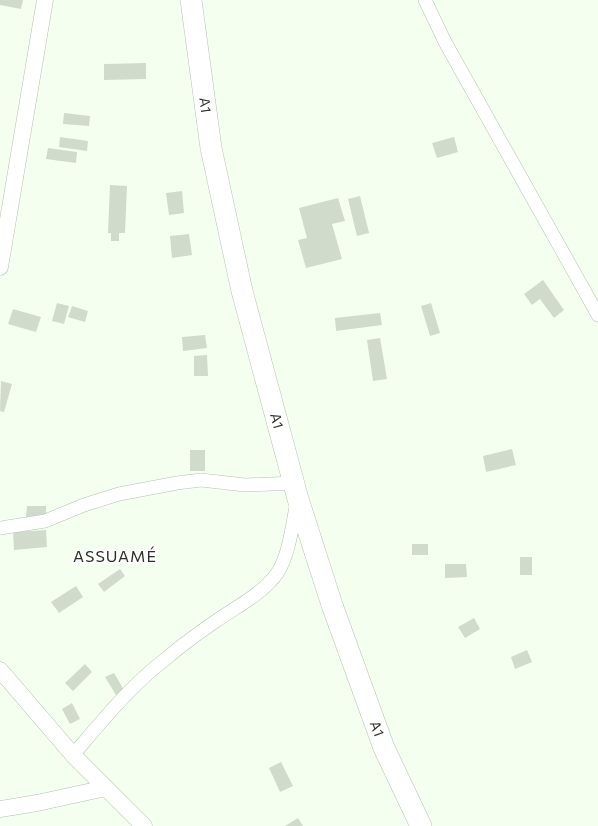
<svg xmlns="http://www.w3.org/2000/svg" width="598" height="826" viewBox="0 0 598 826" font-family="Commissioner,sans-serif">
<rect width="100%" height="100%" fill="#f5ffef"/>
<g fill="#d1dbcc">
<polygon points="0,0 23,0 21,9 0,5"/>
<polygon points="146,63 146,79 104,80 104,64"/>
<polygon points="64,113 90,116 89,126 63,124"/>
<polygon points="60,137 88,141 87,151 59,147"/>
<polygon points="454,137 458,152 437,158 432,143"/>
<polygon points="48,148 77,152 76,163 46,159"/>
<polygon points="110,185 127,186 125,233 119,233 119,241 111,241 111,233 108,233"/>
<polygon points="182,191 184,213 169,215 166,193"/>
<polygon points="360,196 369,233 357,236 348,199"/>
<polygon points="338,198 345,221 332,224 342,259 306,268 298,240 307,238 299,208"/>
<polygon points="189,234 192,255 172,258 170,236"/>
<polygon points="543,280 564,310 554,318 540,299 532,305 524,294"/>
<polygon points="57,303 69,306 64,324 52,321"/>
<polygon points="431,303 440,333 430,336 421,306"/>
<polygon points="72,306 88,311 85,322 68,317"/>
<polygon points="13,309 41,317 36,332 8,324"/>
<polygon points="380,313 382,325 336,331 335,318"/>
<polygon points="205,335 207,348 183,351 182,337"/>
<polygon points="380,338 387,379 373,381 367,340"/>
<polygon points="207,355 208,376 194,376 194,356"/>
<polygon points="1,381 12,384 4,412 0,411"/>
<polygon points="512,449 516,465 486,472 483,456"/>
<rect x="190" y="450" width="15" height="21"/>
<polygon points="27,506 46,506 46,518 26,517"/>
<polygon points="46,530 47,547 14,550 13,532"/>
<rect x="412" y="544" width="16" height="11"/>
<rect x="520" y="557" width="12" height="18"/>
<polygon points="445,564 466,564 467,577 445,578"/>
<polygon points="120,569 125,576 104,592 98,584"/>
<polygon points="76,586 83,597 59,613 51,602"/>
<polygon points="474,618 480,629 465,638 458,627"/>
<polygon points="527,650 532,662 515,669 511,657"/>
<polygon points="85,664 92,672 73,691 65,683"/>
<polygon points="114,673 124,690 116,695 105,677"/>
<polygon points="72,703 80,719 70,724 62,709"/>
<polygon points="281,762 293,786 280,792 269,768"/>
<polygon points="298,818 303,826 285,826"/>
</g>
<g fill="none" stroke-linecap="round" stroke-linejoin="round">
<g stroke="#b6c0b0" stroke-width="14">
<g id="minor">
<polyline points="425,0 445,42 598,315"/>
<polyline points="0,528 45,521 84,505 119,494 177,483 201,480 245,485 294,483"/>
<path d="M73 755C103 720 131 685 168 657 183 644 200 632 216 621 237 606 263 594 278 572 290 552 292 525 297 502"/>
</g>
</g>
<g stroke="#b6c0b0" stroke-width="17">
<g id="tertiary">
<polyline points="0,267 45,0"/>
<polyline points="0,670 73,755 144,826"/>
<polyline points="0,809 37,803 106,788"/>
</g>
</g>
<g stroke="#b6c0b0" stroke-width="22">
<g id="primary">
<path id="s1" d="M191 0 211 148 242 291 298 499 332 605 384 748 421 826"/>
</g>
</g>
<use href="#minor" stroke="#fff" stroke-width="13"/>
<use href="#tertiary" stroke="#fff" stroke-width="16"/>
<use href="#primary" stroke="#fff" stroke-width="21"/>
</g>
<g text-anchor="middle" stroke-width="4" stroke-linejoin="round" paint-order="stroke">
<g font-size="14" fill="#2c2f29" stroke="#fff">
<text dy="5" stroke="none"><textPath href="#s1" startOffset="106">A1</textPath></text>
<text dy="5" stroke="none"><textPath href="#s1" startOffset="430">A1</textPath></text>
<text dy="5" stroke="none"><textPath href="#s1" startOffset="754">A1</textPath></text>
</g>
<g font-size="16" letter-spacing="1" fill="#2c2f29" stroke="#fff">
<text x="115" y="562">ASSUAMÉ</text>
</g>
</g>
</svg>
